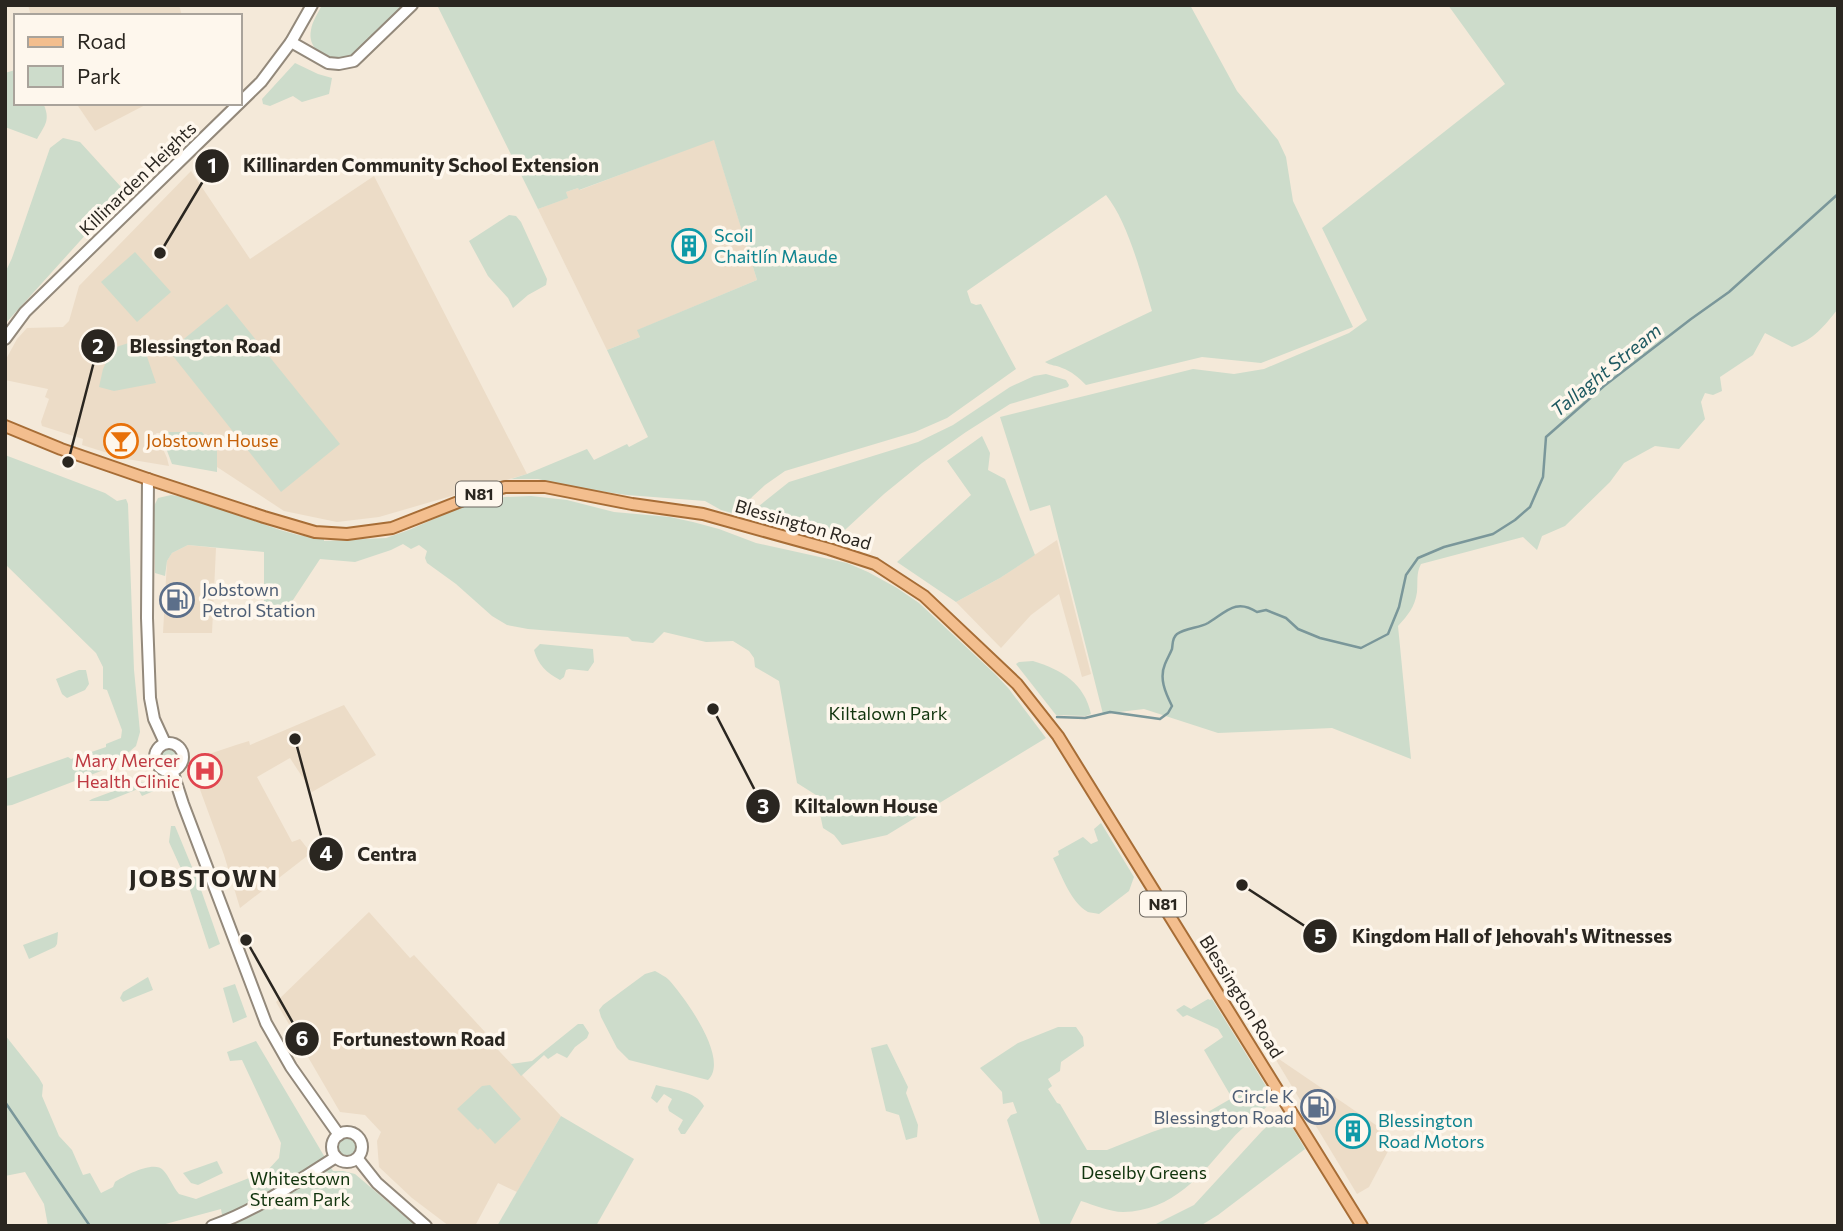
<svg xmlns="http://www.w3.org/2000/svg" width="1843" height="1231" viewBox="0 0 1843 1231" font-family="Commissioner,sans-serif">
<rect width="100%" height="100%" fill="#f4e9d9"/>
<g fill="#ecdcc7">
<polygon points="28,5 179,5 182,16 31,16"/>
<polygon points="76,103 149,103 95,131"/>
<polygon points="714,139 757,280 638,330 640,337 607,350 538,209 567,198 566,192 578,188 580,190"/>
<polygon points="191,171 250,259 374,176 527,474 379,517 337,522 284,511 217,467 217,449 202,432 156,433 167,458 169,466 127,459 82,445 83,439 42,426 41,422 49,399 45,397 48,389 5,380 5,361 17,339 27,328 63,327 69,321 79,286"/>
<polygon points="1057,540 1091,674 1082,677 1059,594 1031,615 1001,648 956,602 1000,578"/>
<polygon points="188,545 216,548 212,633 163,633 167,561 172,553"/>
<polygon points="344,705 376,755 312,792 290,758 257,777 292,842 300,839 311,853 240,908 224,855 195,776 196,760 203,756 236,745 249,741 250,745"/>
<polygon points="369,912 410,958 414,955 485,1032 483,1034 561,1116 517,1192 498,1183 475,1226 449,1226 412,1198 379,1167 377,1141 381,1132 365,1115 340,1112 276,1002"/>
<polygon points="1273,1055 1395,1138 1369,1187 1357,1194"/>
</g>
<g fill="#cddccb">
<path d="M322 5H404C388 22 372 43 352 55 335 65 306 53 311 30 312 22 318 13 322 5Z"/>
<path d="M437 5H1190L1237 91 1278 140 1286 157 1293 201 1353 327 1261 363 1202 357 1086 385C1079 378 1071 371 1062 368 1056 365 1051 366 1045 362L1152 311C1142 277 1128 222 1106 195L967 291 971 303 976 305 981 304 1016 369 947 418 915 432 785 471 765 485 752 497 744 510 735 514 721 510 705 501 627 495 577 488 538 479H511L527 474 587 449 594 460 627 444 629 447 648 437 607 350 640 337 637 330 757 280 714 140 579 190 578 188 566 192 568 198 538 209Z"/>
<path d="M1448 5H1838V309C1823 327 1815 339 1792 347L1765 333 1753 355 1720 377 1722 391 1713 395 1705 393 1701 402 1705 419 1679 449 1655 446 1624 463 1610 482 1565 526 1542 536 1537 550 1523 537 1421 564C1416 573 1418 582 1417 592 1415 607 1408 615 1398 626L1411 759 1332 728 1218 733 1144 709 1103 714 1050 505 1030 511 1000 417 1193 369 1234 374 1264 369 1349 333 1367 320 1322 228 1505 84Z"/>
<polygon points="295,63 318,74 332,78 329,94 302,102 293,96 270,106 263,104 262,99"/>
<path d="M15 70 16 103H43C51 120 45 125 37 139L5 127V73Z"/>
<polygon points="63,138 80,142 121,187 117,200 5,324 5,273 12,258 50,148"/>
<polygon points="509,215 516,216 521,222 547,279 546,285 528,295 513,308 508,298 488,276 469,241"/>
<polygon points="135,252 171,292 137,322 101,282"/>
<polygon points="227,304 340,444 281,492 169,351"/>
<polygon points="141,339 156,383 114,391 99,387 103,369 113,348"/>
<polygon points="1046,374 1066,380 1069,385 1068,387 1010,404 966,432 922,463 884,494 834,540 779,528 762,521 760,515 761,507 759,506 789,482 918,442 953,425 1010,387 1034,376"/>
<polygon points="160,432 202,432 217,449 217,472 172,464"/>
<polygon points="982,436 990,453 988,470 1005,479 1035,555 1000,578 956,602 897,562 971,495 947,461"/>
<polygon points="5,455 105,493 117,501 126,499 128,504 134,670 140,732 136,746 116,763 101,771 12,805 5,806 5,779 68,757 71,759 106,747 106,744 121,738 122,730 107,690 103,689 103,667 96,653 5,564"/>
<polygon points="171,495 189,498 280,530 298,535 324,539 324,541 386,538 409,530 454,510 471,504 505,497 531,496 567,500 614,512 670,517 693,522 719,529 756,543 847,563 868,572 897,588 919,603 995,674 1009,689 1046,738 887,835 842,845 834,835 823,828 816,795 797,783 779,681 755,667 754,658 749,651 733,641 706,642 664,632 653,643 632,641 628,637 528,629 507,625 492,616 456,584 427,563 425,558 427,551 419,545 411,549 403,544 391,550 355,562 320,559 291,603 264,618 264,552 188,545 172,553 167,561 165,576 155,573 154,506 158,498"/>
<path d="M540 644 593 649 594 662 588 671 569 669 566 670 564 677 560 680C547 673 538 665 534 650Z"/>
<path d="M1033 661C1062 670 1084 683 1091 714L1086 716 1056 715 1016 664 1019 662Z"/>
<polygon points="79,670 86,670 89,684 85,690 67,698 62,694 56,679"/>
<circle cx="168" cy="757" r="10"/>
<polygon points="138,782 146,783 156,790 142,796 138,789 108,801 89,801 92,799"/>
<path d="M1101 823 1134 877 1129 891 1099 914C1097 913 1090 913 1088 912 1071 903 1061 874 1053 858L1059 855 1058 851 1083 837 1091 844 1098 841 1094 829Z"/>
<polygon points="171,826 175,826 199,884 220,944 209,949 188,884 169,842"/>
<polygon points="58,932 57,944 55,947 29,959 23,945"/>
<path d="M655 971C660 974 665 976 669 980 685 998 730 1059 708 1080L629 1060 617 1048 601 1017 599 1010 603 1005 645 974Z"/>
<polygon points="148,977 153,990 123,1002 120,998 123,992"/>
<polygon points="235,984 247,1017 233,1023 223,988"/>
<path d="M1208 999 1210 1000 1212 999 1274 1099C1261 1114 1244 1125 1231 1140 1201 1175 1173 1211 1123 1212 1110 1212 1094 1205 1081 1201L1069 1226H1041L1007 1120 1011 1115 1017 1113 1013 1102 1003 1104 1002 1092 980 1068 1018 1043 1058 1027H1076L1083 1037 1084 1046 1061 1062 1060 1071 1048 1079 1052 1086 1048 1089 1057 1103 1060 1104 1087 1150H1107L1152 1132 1173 1125 1189 1123 1232 1098 1204 1050 1223 1037 1218 1029 1187 1015 1183 1017 1176 1010 1184 1005 1191 1009Z"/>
<polygon points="578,1024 583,1024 589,1033 587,1038 575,1047 567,1058 557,1053 548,1059 544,1055 521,1076 511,1064 532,1061"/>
<path d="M5 1035 39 1078 43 1085 42 1096 59 1136 72 1150 83 1175 90 1173 101 1193 113 1187 115 1182C124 1176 154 1160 163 1170 169 1176 173 1187 179 1194L196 1199 267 1171 279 1158 281 1143 242 1060 230 1061 227 1052 256 1041 333 1171H343L355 1174 416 1226H224L221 1209 158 1226H48L44 1204 25 1172 5 1176Z"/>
<polygon points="887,1044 908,1087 906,1093 918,1125 917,1137 906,1140 899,1115 886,1111 871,1048"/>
<polygon points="490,1085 521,1119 495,1144 480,1128 478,1130 457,1109 482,1086"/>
<path d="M656 1085C671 1089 696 1091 704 1106L702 1109 685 1134H681L678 1129 683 1120 669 1111 668 1107 672 1099 664 1094 657 1103 651 1098Z"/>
<polygon points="1285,1115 1305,1149 1218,1215 1200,1226 1152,1226 1194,1205 1262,1131 1272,1122"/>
<polygon points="561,1116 634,1159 596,1226 497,1226"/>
<circle cx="347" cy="1147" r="11"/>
<polygon points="217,1161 223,1173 198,1185 191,1183 183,1173"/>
</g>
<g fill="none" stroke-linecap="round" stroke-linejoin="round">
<g stroke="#7a979a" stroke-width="2.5">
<path d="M1057 717 1085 718 1110 712 1160 719 1168 713 1172 706C1165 692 1159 678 1165 664 1167 659 1170 654 1172 649 1173 643 1172 638 1177 634 1186 628 1199 628 1208 623 1226 612 1236 598 1257 612L1266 610 1286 618 1298 629 1320 638 1361 648 1388 634 1399 607 1406 575 1418 558 1444 547 1493 534 1515 520 1530 507 1543 477 1546 437 1604 386 1691 319 1729 292 1838 194"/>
<polyline points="5,1102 90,1226"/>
</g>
<g stroke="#93897b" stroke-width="14">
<g id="secondary">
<polyline points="291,42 328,63 339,64 354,61 412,5"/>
<polyline points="5,339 25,312 261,82 291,42 312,5"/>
<polyline points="148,479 147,618 150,698 154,719 165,743"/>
<circle cx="169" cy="757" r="14"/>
<polyline points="172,770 183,804 266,1023 291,1067 339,1135"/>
<circle cx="347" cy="1147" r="15"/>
<polyline points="358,1159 377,1183 426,1226"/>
<path d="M212 1226C257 1210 296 1182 336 1157"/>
</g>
</g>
<g stroke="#a76d36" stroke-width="14">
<polyline id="primary" points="5,426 61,449 148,479 264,517 315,532 347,534 392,528 471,497 505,487 545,487 632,504 703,514 829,549 875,564 924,596 1017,684 1058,736 1362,1226"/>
</g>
<use href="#secondary" stroke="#fff" stroke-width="10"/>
<use href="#primary" stroke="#f3be8e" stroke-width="10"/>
</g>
<defs>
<g id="building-ring" transform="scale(1.75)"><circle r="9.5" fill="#fef7ed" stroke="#0f9aa8" stroke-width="1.5"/><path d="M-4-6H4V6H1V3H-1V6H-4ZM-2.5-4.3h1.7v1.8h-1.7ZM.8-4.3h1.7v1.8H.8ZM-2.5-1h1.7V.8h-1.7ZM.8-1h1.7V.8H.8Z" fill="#0f9aa8"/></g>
<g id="bar-ring" transform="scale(1.75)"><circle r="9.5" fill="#fef7ed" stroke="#e8710a" stroke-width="1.5"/><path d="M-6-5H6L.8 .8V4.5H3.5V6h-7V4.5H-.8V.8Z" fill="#e8710a"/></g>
<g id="fuel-ring" transform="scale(1.75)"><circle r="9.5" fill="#fef7ed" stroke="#5c6f8a" stroke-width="1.5"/><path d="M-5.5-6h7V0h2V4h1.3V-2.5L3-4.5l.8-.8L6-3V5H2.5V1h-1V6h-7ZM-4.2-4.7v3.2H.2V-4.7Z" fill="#5c6f8a"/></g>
<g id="hospital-ring" transform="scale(1.75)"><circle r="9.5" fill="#fef7ed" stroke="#e0444e" stroke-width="1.5"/><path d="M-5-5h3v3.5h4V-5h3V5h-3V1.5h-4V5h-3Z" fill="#e0444e"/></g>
</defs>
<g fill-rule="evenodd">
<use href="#building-ring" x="689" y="246"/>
<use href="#bar-ring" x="121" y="441"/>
<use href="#fuel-ring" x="177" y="600"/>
<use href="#hospital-ring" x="205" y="771"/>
<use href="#fuel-ring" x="1318" y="1107"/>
<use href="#building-ring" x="1353" y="1131"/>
</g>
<g text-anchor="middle" stroke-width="7" stroke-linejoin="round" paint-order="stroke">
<g fill="#fef7ed" stroke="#6a655e" stroke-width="2">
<rect x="456" y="481.5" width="46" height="25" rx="5"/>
<rect x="1140" y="891.5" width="46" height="25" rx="5"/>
</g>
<g font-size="16" font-weight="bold" fill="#2a2620">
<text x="479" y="500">N81</text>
<text x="1163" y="910">N81</text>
</g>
<g font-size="18" fill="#2a2620" stroke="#fef7ed">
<text transform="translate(138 179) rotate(-44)" y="6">Killinarden Heights</text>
<text transform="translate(803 525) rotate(16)" y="6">Blessington Road</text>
<text transform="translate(1241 997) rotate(58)" y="6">Blessington Road</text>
</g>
<g font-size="18" fill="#0d838f" stroke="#fef7ed" text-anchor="start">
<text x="714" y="242">Scoil<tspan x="714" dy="21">Chaitlín Maude</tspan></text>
<text x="1378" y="1127">Blessington<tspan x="1378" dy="21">Road Motors</tspan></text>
</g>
<g font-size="18" fill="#c56008" stroke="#fef7ed" text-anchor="start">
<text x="146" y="447">Jobstown House</text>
</g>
<g font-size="18" fill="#4e5e75" stroke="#fef7ed" text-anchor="start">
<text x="202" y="596">Jobstown<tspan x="202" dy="21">Petrol Station</tspan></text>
<text x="1294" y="1103" text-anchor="end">Circle K<tspan x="1294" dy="21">Blessington Road</tspan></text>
</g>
<g font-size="18" fill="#11340d" stroke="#fef7ed">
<text x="888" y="720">Kiltalown Park</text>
<text x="1144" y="1179">Deselby Greens</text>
<text x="300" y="1185">Whitestown<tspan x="300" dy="21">Stream Park</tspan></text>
</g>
<g font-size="18" fill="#be3a42" stroke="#fef7ed" text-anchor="end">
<text x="180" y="767">Mary Mercer<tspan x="180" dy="21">Health Clinic</tspan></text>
</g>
<g font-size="19" font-style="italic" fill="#1e5961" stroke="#fef7ed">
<text transform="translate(1606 370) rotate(-39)" y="7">Tallaght Stream</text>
</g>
<g font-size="24" font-weight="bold" letter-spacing="2" fill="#2a2620" stroke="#fef7ed">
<text x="204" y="887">JOBSTOWN</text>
</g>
</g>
<path fill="none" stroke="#2a2620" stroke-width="2.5" d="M160 253L212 166M68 462L98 346M713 709L763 806M295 739L326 854M1242 885L1320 936M246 940L302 1039"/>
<g fill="#2a2620" stroke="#fef7ed" stroke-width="2.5">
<circle cx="160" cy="253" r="7"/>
<circle cx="68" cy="462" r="7"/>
<circle cx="713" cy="709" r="7"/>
<circle cx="295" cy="739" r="7"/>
<circle cx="1242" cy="885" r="7"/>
<circle cx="246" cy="940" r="7"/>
<circle cx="212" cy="166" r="18"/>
<circle cx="98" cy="346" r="18"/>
<circle cx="763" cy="806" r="18"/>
<circle cx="326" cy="854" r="18"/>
<circle cx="1320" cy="936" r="18"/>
<circle cx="302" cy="1039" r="18"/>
</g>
<g font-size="21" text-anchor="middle" font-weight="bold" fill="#fff">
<text x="212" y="173">1</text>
<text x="98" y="354">2</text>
<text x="763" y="814">3</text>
<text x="326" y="861">4</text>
<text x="1320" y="944">5</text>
<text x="302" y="1046">6</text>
</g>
<g font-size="19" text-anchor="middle" font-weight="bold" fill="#2a2620" stroke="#fef7ed" stroke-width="7" stroke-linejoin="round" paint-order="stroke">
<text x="421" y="172">Killinarden Community School Extension</text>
<text x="205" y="353">Blessington Road</text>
<text x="866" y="813">Kiltalown House</text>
<text x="387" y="861">Centra</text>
<text x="1512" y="943">Kingdom Hall of Jehovah's Witnesses</text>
<text x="419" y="1046">Fortunestown Road</text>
</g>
<rect width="1843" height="1231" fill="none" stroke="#2a2620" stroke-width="14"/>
<rect x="14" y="14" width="228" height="91" fill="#fef7ed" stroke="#a9a39b" stroke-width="2"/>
<rect x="28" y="37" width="35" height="10" fill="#f3be8e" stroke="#a9a39b" stroke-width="2"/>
<text x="77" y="49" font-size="21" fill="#2a2620">Road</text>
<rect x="28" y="66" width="35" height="21" fill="#cddccb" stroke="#a9a39b" stroke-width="2"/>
<text x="77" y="84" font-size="21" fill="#2a2620">Park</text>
</svg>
